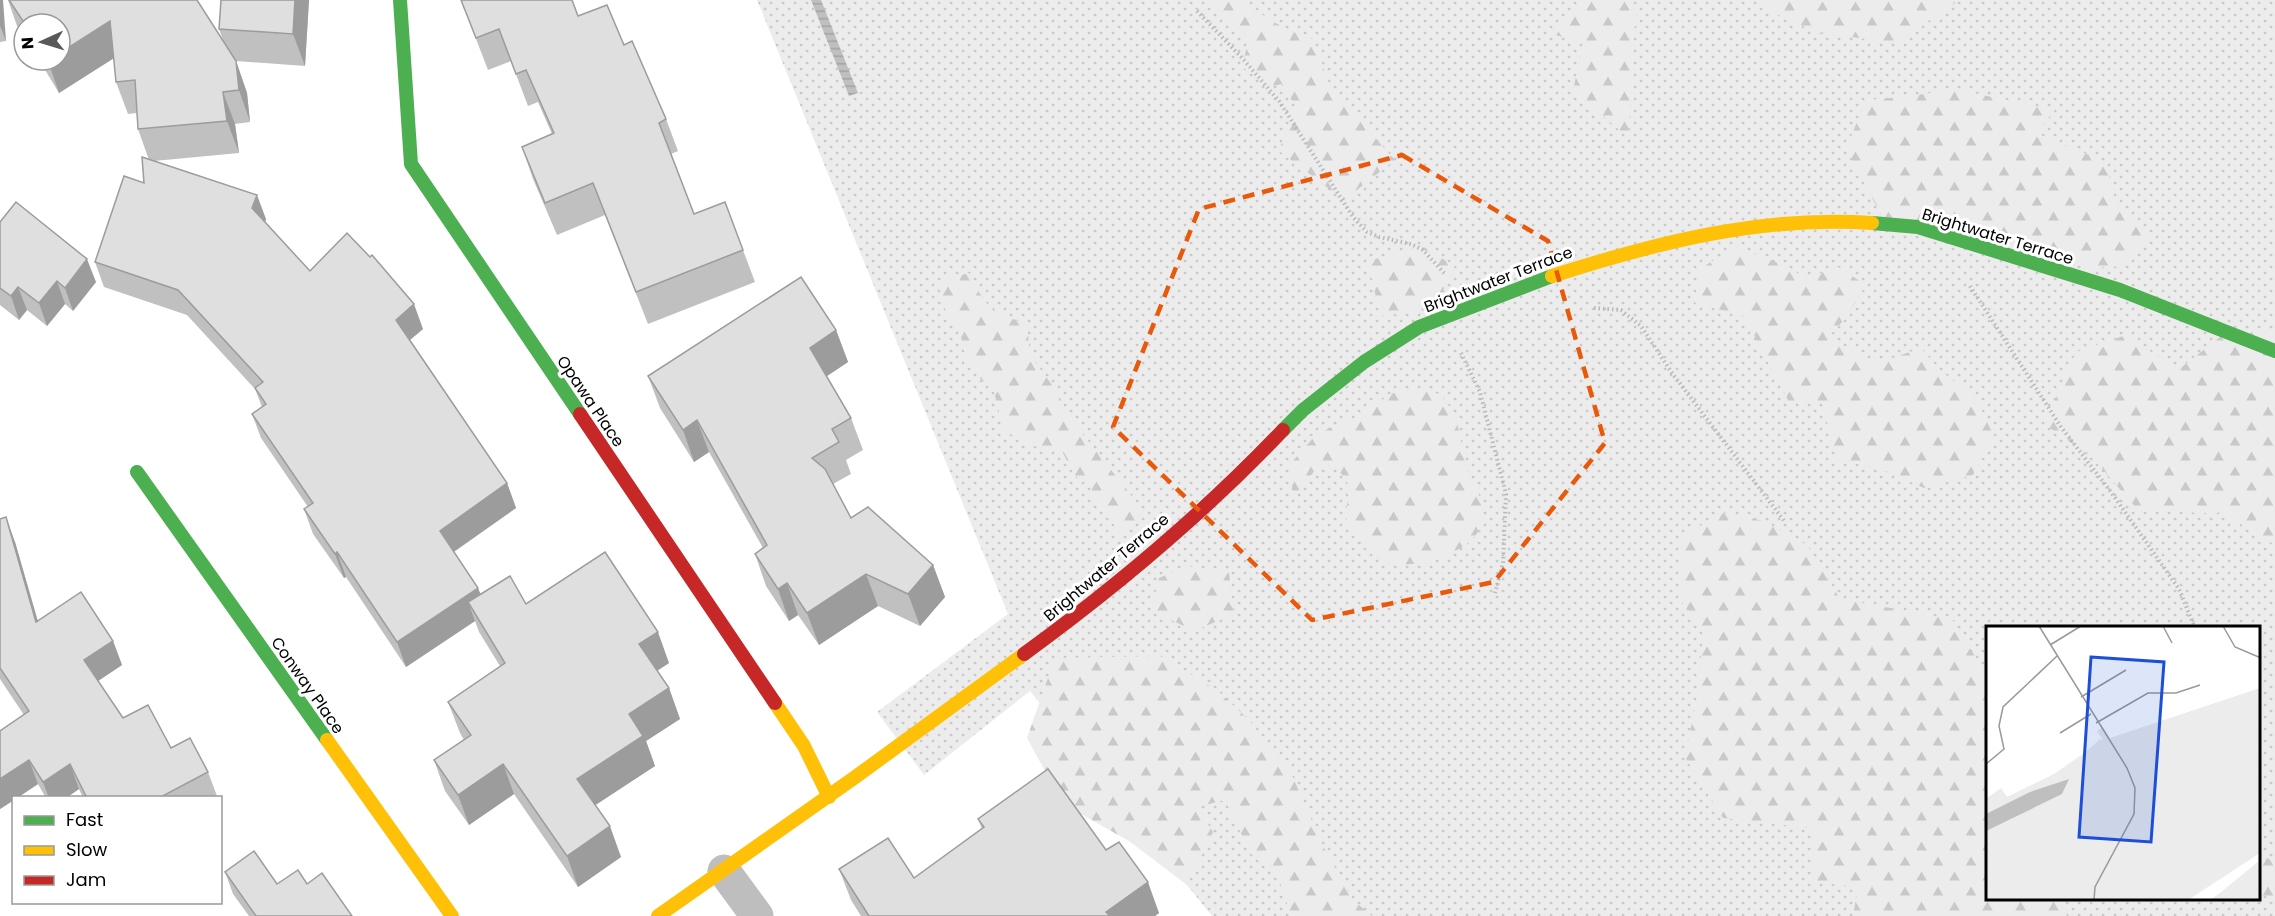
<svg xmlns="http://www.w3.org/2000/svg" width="2275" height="916" viewBox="0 0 2275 916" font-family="Poppins,sans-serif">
<defs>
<pattern id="grass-dots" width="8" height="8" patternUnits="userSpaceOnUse" patternTransform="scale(1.5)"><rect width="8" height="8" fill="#ececec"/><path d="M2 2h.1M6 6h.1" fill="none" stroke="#c9c9c9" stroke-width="1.8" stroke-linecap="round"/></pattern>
<pattern id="forest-firs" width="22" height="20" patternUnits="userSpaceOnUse" patternTransform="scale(1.5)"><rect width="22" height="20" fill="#ececec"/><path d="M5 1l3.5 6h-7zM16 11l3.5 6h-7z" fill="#c9c9c9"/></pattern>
<pattern id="water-rules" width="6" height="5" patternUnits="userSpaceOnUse" patternTransform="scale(1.5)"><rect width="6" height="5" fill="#bfbfbf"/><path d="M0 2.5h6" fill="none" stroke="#a2a2a2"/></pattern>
</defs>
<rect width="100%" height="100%" fill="#fff"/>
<path fill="url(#grass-dots)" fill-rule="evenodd" d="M757 0H2275V916H1212L1030 691 924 775 877 712 1008 614ZM1987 628H2258V900H1987Z"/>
<g fill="url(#forest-firs)">
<polygon points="1208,0 1239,0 1287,30 1313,39 1331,89 1395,160 1344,200 1279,151 1295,105 1281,84 1271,87 1242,67 1249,38"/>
<polygon points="1581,0 1623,0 1637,5 1632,53 1629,138 1573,91 1583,43 1552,34"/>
<polygon points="1763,0 1960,0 1895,43 1816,32 1767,10"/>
<polygon points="1954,89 2055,110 2036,133 2106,162 2116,203 2150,235 2124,266 2090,268 1885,222 1846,149 1866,100 1905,97"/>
<polygon points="1421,246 1455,266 1433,310 1380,316 1368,261"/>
<polygon points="1735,247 1776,262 1807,278 1838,267 1866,285 1845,319 1827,338 1878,363 1921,348 1940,370 1977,400 1994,437 1973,475 1924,488 1879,468 1837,460 1822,404 1789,402 1744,316 1695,303 1698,270"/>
<path d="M969 273C986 308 990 311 1027 324L1030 355 1058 393 1067 414 1145 513 1118 533 1113 523 1095 503 1091 486 1075 476 1063 453 1039 448 1004 431 994 392 967 365 960 332 938 298 944 279Z"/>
<polygon points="2229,330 2275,332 2275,545 2224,514 2138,510 2092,457 2044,424 2076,352 2126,335 2178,370"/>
<path d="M1425 389C1433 391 1438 393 1444 399 1461 419 1460 444 1467 468 1473 485 1488 505 1482 524 1478 537 1463 548 1450 554 1428 565 1392 570 1372 554 1368 551 1365 547 1362 544 1357 539 1350 534 1348 527 1340 500 1364 481 1327 465L1317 468 1294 496 1289 472 1292 462 1314 437 1333 426 1355 418 1391 394 1402 390Z"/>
<polygon points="1726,512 1763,521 1807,545 1840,599 1952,619 1982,668 1987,680 1987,900 2061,900 2067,916 1853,916 1858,887 1813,882 1811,828 1723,818 1685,757 1698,693 1703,634 1681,601 1681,536"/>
<polygon points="1187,566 1229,573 1234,614 1194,631 1151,610 1159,578"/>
<polygon points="1160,656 1217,690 1249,720 1291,773 1323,846 1353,900 1372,916 1291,916 1279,879 1251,854 1225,800 1197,807 1213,832 1187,885 1129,841 1063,804 1027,738 1055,658"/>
<polygon points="2259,854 2275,862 2275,898 2259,895"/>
</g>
<polygon fill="url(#water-rules)" points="811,0 821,0 858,93 849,96"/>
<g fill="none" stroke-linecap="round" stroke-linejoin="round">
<g stroke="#b9b9b9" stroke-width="4" stroke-dasharray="1.5 3" stroke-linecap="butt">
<polyline points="1197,11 1243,59 1279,101 1353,217 1367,232 1379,237 1411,244 1423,250 1445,274"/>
<polyline points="1970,286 2061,427 2111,492 2179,589 2195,628"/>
<polyline points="1594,308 1621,310 1641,326 1672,373 1785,522"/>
<polyline points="1461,353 1480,392 1506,494 1503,563 1495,593"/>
</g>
<polyline stroke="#bebebe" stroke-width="33" points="724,871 757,916"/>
<g stroke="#4caf50" stroke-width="14">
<polyline points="400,0 411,164 580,414"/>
<polyline points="1872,223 1918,227 2120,290 2275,351"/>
<polyline points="1283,430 1303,410 1364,362 1419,327 1552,276"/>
<polyline points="137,472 327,740"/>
</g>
<g stroke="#ffc107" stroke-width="14">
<path d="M1552 276C1655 243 1763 215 1872 223"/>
<polyline points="775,703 804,746 829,797"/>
<polyline points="327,740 452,916"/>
<polyline points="658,916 854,778 1024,654"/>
</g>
<g stroke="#c62828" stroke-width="14">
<polyline points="580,414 775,703"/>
<path d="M1024 654C1116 587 1205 512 1283 430"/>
</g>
</g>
<g fill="#c0c0c0">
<polygon points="0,0 6,41 0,42"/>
<polygon points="8,0 197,0 224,43 219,29 221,0 309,0 305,66 236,61 247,93 250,122 235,124 239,153 154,161 266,219 265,222 310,271 423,329 410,340 507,483 516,508 454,552 481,594 526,604 669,663 657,670 669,688 680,719 646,741 655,766 595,805 621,857 578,887 514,794 469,825 445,791 434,760 464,740 460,733 448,702 500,666 479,632 475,621 406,667 346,577 344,578 313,534 304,509 308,507 261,438 252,414 262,407 255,389 187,315 104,287 95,262 144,183 149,160 138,129 137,113 128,114 116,82 114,58 59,93 39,60 60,60 24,24 24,37 17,26"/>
<polygon points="461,0 578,16 624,45 666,119 678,151 671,154 694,214 743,250 755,282 648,324 605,215 557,235 533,179 522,147 552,134 538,102 528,106 511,61 488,70"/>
<polygon points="0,222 96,282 73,311 65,304 47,326 27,310 19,320 0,305"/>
<polygon points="836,330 848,362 827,376 851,418 863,450 846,460 851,474 833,484 851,518 933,565 945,597 920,626 878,606 819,645 798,615 789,621 766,586 755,554 763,548 709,452 694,462 660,408 648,376"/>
<polygon points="0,519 15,542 38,621 113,641 122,665 98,681 123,718 208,772 217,796 214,798 83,798 79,789 66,798 46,798 38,784 17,798 14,798 14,800 0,809 24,715 0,679"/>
<polygon points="978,819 1106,850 1159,913 1155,916 861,916 851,900 839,869 914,878 982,829"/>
<polygon points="225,872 277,884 307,884 352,916 249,916 233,894"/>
</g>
<g fill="#9c9c9c">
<polygon points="0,0 3,0 6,41 0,26"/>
<polygon points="295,0 309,0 305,66 293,34"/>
<polygon points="110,21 122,53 59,93 48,61 60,60 60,53"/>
<polygon points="236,61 247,93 250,122 239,90"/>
<polygon points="223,92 235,124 239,153 227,121"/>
<polygon points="257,195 266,219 261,233 252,208"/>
<polygon points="87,259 96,282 73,311 65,288"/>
<polygon points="57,281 65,304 47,326 39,303"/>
<polygon points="18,287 27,310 19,320 11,296"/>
<polygon points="414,304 423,329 405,344 396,320"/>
<polygon points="836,330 848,362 821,380 810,348"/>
<polygon points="697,420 709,452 694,462 683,430"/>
<polygon points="507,483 516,508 449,555 440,531"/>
<polygon points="6,517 15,542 45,647 36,622"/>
<polygon points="337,552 346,577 344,578 335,554"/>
<polygon points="933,565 945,597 920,626 908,594"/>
<polygon points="866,574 878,606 819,645 807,613"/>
<polygon points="787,583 798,615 789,621 778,589"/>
<polygon points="478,588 487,612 468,602 475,621 406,667 397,642"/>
<polygon points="658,632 669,663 651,675 639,644"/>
<polygon points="113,641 122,665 92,685 84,660"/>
<polygon points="669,688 680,719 646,741 655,766 588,810 577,779 629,714"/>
<polygon points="29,760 38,784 17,798 14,798 14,800 0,809 0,779"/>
<polygon points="70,764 79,789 66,798 49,798 43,782"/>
<polygon points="503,764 514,794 469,825 458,795"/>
<polygon points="610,826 621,857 578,887 567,856"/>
<polygon points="1148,882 1159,913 1155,916 1107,916 1106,912"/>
</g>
<g fill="#dfdfdf" stroke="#9c9c9c" stroke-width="1.5">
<polygon points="9,0 197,0 236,61 239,90 223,92 227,121 138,129 135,80 116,82 110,21 60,53 60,24 25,24"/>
<polygon points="221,0 295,0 293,34 219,29"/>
<polygon points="461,0 572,0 578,16 607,5 624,45 632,41 666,119 659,123 694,214 725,202 743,250 636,292 593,183 545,203 522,147 554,133 526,70 516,74 499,29 476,38"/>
<polygon points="142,157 257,195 252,208 310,271 347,233 370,257 372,255 414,304 396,320 507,483 440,531 478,588 397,642 337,552 335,554 304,509 313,503 252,414 266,404 255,388 263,382 178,290 95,262 124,176 144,183"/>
<polygon points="16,202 87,259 65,288 57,281 39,303 18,287 11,296 0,288 0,222"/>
<polygon points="801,277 836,330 810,348 851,418 832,429 839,442 812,458 825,469 851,518 868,507 933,565 908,594 866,574 807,613 787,583 778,589 755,554 767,545 697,420 683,430 648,376"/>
<polygon points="6,517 36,622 81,592 113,641 84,660 123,718 148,705 171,748 190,738 208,772 159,798 87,798 70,764 43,782 29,760 0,779 0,731 29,711 0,668 0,519"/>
<polygon points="605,552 658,632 639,644 669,688 629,714 643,736 577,779 610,826 567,856 503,764 458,795 434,760 471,735 448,702 505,663 468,602 510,576 526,604"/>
<polygon points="1048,769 1106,850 1119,842 1148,882 1106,912 1110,916 869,916 839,869 888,838 914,878 984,827 978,819"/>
<polygon points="254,851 277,884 298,870 307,884 322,873 352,916 256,916 225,872"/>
</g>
<path fill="none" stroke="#e8590c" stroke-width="4.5" stroke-dasharray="12 8" stroke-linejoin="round" d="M1402 155 1548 241 1605 443 1494 582 1312 620 1113 427 1199 209Z"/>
<g text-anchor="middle" stroke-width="6" stroke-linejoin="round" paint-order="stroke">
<g font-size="16" fill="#000" stroke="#fff">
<text transform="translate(1998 236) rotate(17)" y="6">Brightwater Terrace</text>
<text transform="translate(1498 279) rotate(-21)" y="6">Brightwater Terrace</text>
<text transform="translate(591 401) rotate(56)" y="6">Opawa Place</text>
<text transform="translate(1106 567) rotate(-40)" y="6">Brightwater Terrace</text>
<text transform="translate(308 685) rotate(55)" y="6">Conway Place</text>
</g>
</g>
<g transform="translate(1986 626)">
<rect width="274" height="274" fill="#fff"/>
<path d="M274 62V227L202 274H0V173L15 162 21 171 68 148 117 114 111 105 117 101 124 112Z" fill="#ececec"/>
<path d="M261 111 264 112 260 129 252 130 251 136 244 138 239 148 236 143 243 134 237 128 238 120 245 127 253 114 260 115ZM114 113 120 116 116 128 95 142 89 140 94 133 107 128 101 125ZM274 118 272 148 263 144 265 154 261 163 250 165 247 170 249 184 237 189 220 216 213 217 212 207 220 196 227 195 231 183 235 184 234 178 240 174 249 154 256 150ZM220 125 232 127 233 132 218 143 213 157 207 160 211 149 207 148 215 141 216 128ZM233 146 234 159 220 174 221 181H214L210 188 201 189 190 207 178 214V207L187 203 188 194 214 175 213 169 220 163 226 148ZM108 165 126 166 128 169 118 187 86 195 85 202 81 205 77 201 65 216 57 213 53 224 43 226 36 219 33 225 29 223 28 238H16L13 220 24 212 30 213 32 209 36 210 39 202 47 200 56 205 54 196 75 189 85 191V181L102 174ZM185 167 186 184 167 192 164 185 167 175H176ZM144 168 149 172 146 180 141 179 139 186 132 191 128 185 131 179ZM156 181 159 183 158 198 147 204 150 184ZM133 195 138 198 139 215 126 221 121 218 122 212ZM103 200 94 219 85 223 81 220 84 209 94 211ZM249 212 254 217 253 225 240 232 236 223ZM163 226 169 228 168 241 153 249 151 240 157 238ZM274 234V274H224L234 267ZM92 238 98 241 96 247 70 268 59 274H41ZM39 239 45 241 46 248 12 274H0L3 263ZM105 253 109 256 103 273 86 274 84 271 101 263Z" fill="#ececec"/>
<path d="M83 153 76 168 0 205V188L44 166Z" fill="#bfbfbf"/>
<path fill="none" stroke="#999" stroke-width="1.5" d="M53 0 141 142 149 162 148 188 109 261 108 274M177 0 186 17M237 0 249 21 275 32M64 19 95 0M95 71 140 44M110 97 162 67H190L214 59M74 107 105 88M0 138 18 123 13 100 17 81 71 30"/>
<path fill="#1d4ed8" fill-opacity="0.15" stroke="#1d4ed8" stroke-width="3" d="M105 31 178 36 165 216 93 211Z"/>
<rect width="274" height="274" fill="none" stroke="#000" stroke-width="3"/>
</g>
<rect x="12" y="796" width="210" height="108" fill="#ffffff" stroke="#999999" stroke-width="1.5"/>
<rect x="24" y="816" width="30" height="9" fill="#4caf50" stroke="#999999" stroke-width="1.5"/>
<text x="66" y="826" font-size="18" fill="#000000">Fast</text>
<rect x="24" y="846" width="30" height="9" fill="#ffc107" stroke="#999999" stroke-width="1.5"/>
<text x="66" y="856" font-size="18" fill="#000000">Slow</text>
<rect x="24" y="876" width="30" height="9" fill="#c62828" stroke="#999999" stroke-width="1.5"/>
<text x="66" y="886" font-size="18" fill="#000000">Jam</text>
<g transform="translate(42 42) rotate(266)"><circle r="28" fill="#ffffff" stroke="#999999" stroke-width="1.5"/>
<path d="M0-4.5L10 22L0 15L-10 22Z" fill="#595959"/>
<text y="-9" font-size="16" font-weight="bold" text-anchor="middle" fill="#000000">N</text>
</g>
</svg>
